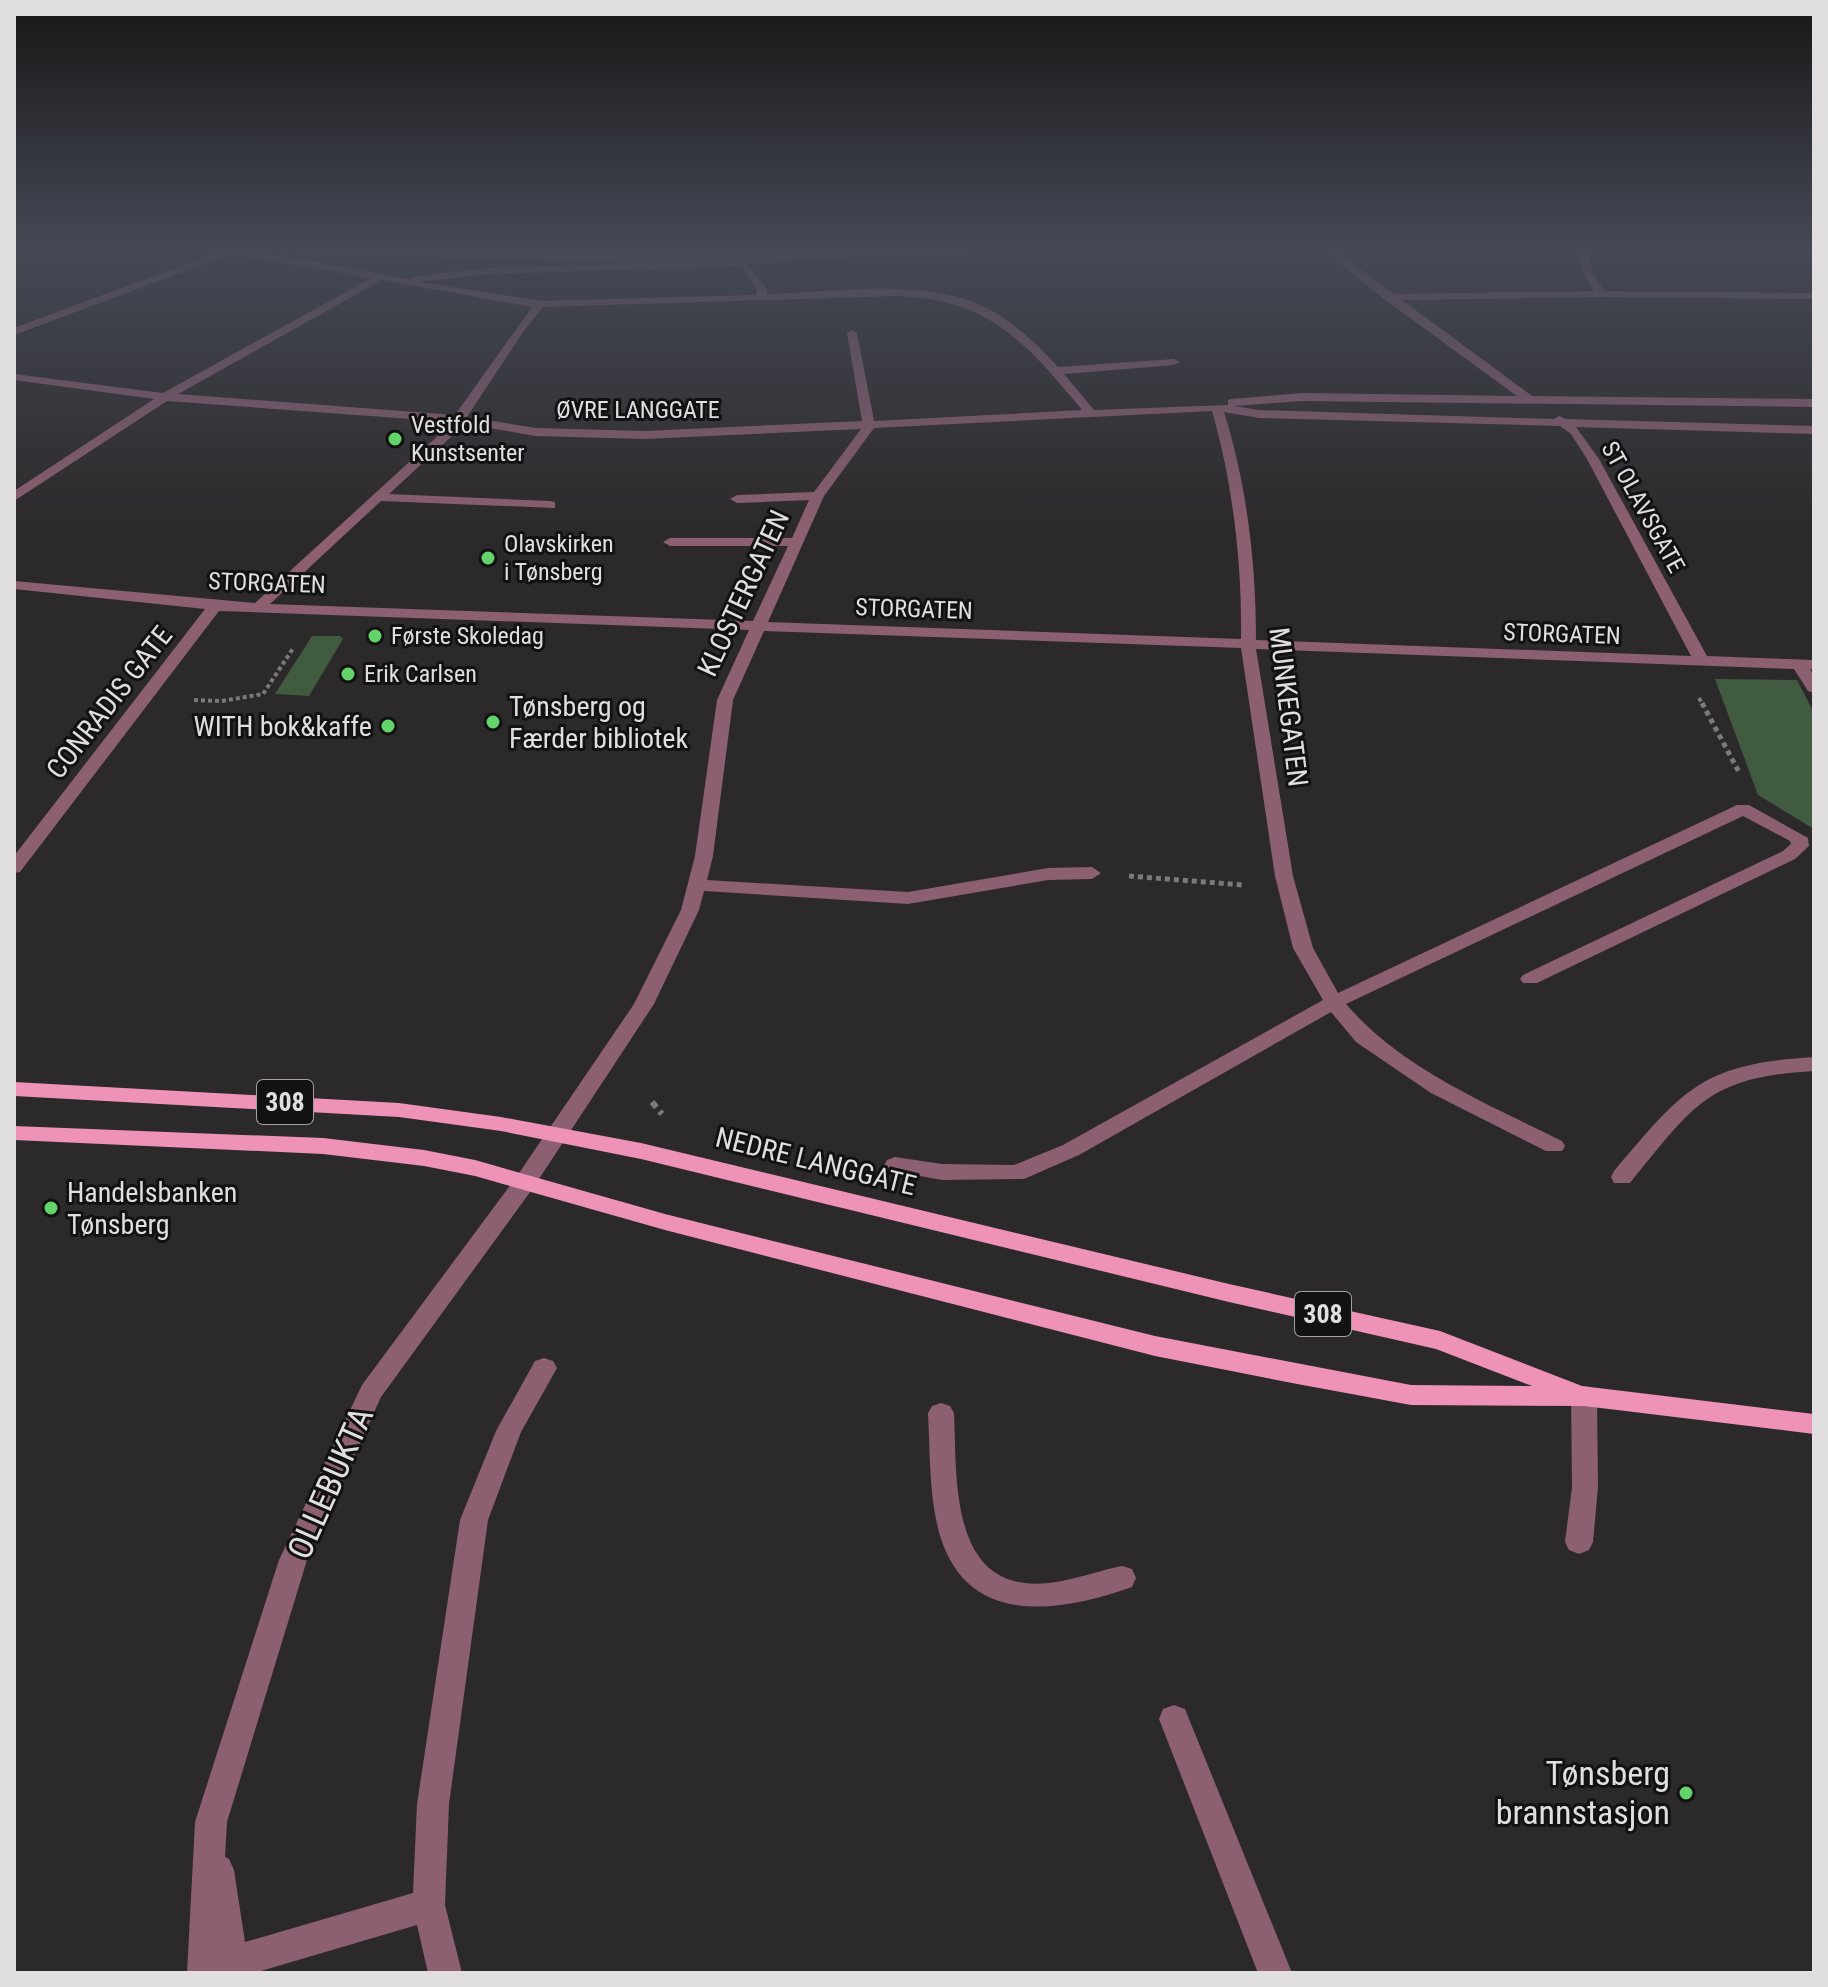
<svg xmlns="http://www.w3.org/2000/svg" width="1828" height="1987" viewBox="0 0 1828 1987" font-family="'Roboto Condensed',sans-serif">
<rect width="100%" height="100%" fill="#2c292a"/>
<g fill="#415b41">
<polygon points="231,250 1014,250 744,263 492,260"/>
<polygon points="312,636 340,636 343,639 309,696 275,694"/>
<polygon points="1715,679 1797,680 1814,713 1814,829 1758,795"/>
</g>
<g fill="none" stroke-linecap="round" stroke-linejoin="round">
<polyline stroke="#7c797a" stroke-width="3" stroke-dasharray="3 2" stroke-linecap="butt" points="781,256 812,250"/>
<g stroke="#7c797a" stroke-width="4" stroke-dasharray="4 3" stroke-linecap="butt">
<polyline points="1699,698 1703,705"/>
<polyline points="194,700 222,701 263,694 294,647"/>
</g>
<g stroke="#7c797a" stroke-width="5" stroke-dasharray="5 4" stroke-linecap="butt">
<polyline points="1702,703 1740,774"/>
<polyline points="1129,876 1243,885"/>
</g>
<polyline stroke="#7c797a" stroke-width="6" stroke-dasharray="7 5" stroke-linecap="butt" points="652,1102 662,1114"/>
<g fill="#8c5f71" fill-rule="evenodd">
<path d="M210 250 277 254 411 280 415 276 489 268 744 260 767 289V294C831 292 915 279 976 303 1008 316 1035 342 1058 367L1174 359 1180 362 1174 365 1064 374 1094 410 1228 405V400L1232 399 1302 393 1517 396 1384 299 1323 250H1335L1394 294 1594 291 1582 271 1577 250H1587L1592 271 1604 291 1814 293V299L1601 297 1402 300 1532 396 1814 399V407L1302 401 1234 406 1259 410 1554 419 1559 416 1566 419 1814 426V434L1576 427 1599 459 1707 656 1814 660V670L1810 669 1814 676V693L1808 691 1794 669 1256 649 1293 876 1313 948 1338 993 1737 805H1749L1808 838 1809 846 1795 859 1537 983H1523L1520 979 1523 975 1783 851 1791 844 1790 841 1743 816 1346 1004C1402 1069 1486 1103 1562 1141L1565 1146 1562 1151H1546L1431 1093 1356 1042 1331 1012 1079 1155 1024 1179 942 1180 887 1170 884 1165 887 1160 895 1157 942 1164 1014 1165 1063 1145 1323 1000 1293 948 1275 876 1241 648 764 631 733 700 713 856 707 880 908 892 1048 868 1092 867 1101 873 1092 879 1048 880 908 904 704 891 699 910 654 1004 533 1188 381 1397 307 1560 227 1822 225 1857 229 1859 234 1870 245 1942 413 1893 417 1804 460 1520 496 1431 535 1361 544 1358 553 1361 557 1368 521 1432 488 1520 449 1804 445 1905 462 1973H428L417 1925 254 1973H187L195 1822 279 1560 362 1385 517 1176 634 1004 681 910 695 856 717 700 749 630 219 611 20 872 14 873V856L205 609 14 589V581L255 603 453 422 167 401 14 501V491L154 399 14 380V374L163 393 371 278 231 254 14 335V328L216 253ZM741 266 757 289 756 295 542 301 419 282 489 274ZM382 280 532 307 455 415 178 394ZM896 296C989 298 1026 343 1082 410L874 421 857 333 852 330 847 333 862 421 645 431 536 428 467 417 523 332 543 307ZM1212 411C1233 484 1242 563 1241 639L768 622 824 496 874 428ZM1224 412 1259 418 1560 426 1571 434 1587 459 1691 656 1256 640C1256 563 1247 485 1224 412ZM465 424 536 436 645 439 861 429 814 492 737 495 730 499 737 503 809 500 792 538H670L663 542 670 546H788L753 621 270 604 381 501 555 508V502L550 501 389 494Z"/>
<polygon points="602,250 613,250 608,253"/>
<path d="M1814 1057V1071C1708 1077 1694 1105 1630 1183H1614L1611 1177 1614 1171C1684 1089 1701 1064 1814 1057Z"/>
<polygon points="1584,1386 1593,1389 1597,1396 1598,1487 1593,1542 1589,1550 1579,1554 1569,1550 1565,1542 1572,1487 1571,1396 1575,1389"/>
<path d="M941 1403 950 1406 954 1413C957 1469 949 1575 1025 1583 1056 1587 1092 1572 1122 1566L1132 1569 1136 1578 1132 1587C1053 1615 960 1627 937 1524 929 1488 930 1450 928 1413L932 1406Z"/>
<polygon points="1174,1705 1185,1709 1189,1719 1292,1973 1258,1973 1159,1719 1163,1709"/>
</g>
<polygon fill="#ee92b8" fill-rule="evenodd" points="14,1082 399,1103 501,1117 641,1143 1229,1284 1440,1331 1582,1386 1814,1414 1814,1434 1584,1406 1411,1405 1292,1383 1155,1356 665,1230 475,1176 424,1166 323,1154 14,1140 14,1126 323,1138 424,1150 475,1160 665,1214 1155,1336 1411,1385 1532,1386 1436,1349 1229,1302 641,1159 501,1131 399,1117 14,1096"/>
</g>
<linearGradient id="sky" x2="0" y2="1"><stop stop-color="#181717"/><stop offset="0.47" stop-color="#454955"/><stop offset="1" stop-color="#454955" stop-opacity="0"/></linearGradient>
<rect width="1828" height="529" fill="url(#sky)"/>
<g fill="#62d469" stroke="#131212" stroke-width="3">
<circle cx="395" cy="439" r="8"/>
<circle cx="488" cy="558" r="8"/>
<circle cx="375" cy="636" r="8"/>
<circle cx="348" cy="674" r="8"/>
<circle cx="493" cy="722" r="8"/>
<circle cx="388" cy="726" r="8"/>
<circle cx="51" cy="1208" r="8"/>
<circle cx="1686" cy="1793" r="8"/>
</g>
<g text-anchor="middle" stroke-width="6" stroke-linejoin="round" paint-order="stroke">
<g font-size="24" fill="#e0dedf" stroke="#131212">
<text x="638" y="418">ØVRE LANGGATE</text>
<text transform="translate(1643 507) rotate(61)" y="8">ST OLAVSGATE</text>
<text transform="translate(267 583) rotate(2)" y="8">STORGATEN</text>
<text transform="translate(914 609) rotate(2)" y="8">STORGATEN</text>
<text transform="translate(1562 634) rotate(2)" y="8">STORGATEN</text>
</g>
<g font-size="24" fill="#e0dedf" stroke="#131212" text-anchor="start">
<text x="411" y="433">Vestfold<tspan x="411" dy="28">Kunstsenter</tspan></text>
<text x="504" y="552">Olavskirken<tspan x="504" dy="28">i Tønsberg</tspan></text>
<text x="391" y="644">Første Skoledag</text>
<text x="364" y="682">Erik Carlsen</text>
</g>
<g fill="#131212" stroke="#a2a1a2" stroke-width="2">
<rect x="257" y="1080" width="56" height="44" rx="6"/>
<rect x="1295" y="1292" width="56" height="44" rx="6"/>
</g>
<g font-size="26" font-weight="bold" fill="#e0dedf">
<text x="285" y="1111">308</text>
<text x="1323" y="1323">308</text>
</g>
<g font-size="28" fill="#e0dedf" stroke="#131212">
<text transform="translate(743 593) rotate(-65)" y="10">KLOSTERGATEN</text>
<text transform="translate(109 702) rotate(-52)" y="10">CONRADIS GATE</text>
<text transform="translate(1289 707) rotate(83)" y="10">MUNKEGATEN</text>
<text transform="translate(816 1161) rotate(14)" y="10">NEDRE LANGGATE</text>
</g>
<g font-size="28" fill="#e0dedf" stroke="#131212" text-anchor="start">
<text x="509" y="716">Tønsberg og<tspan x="509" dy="32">Færder bibliotek</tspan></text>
<text x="372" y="736" text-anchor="end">WITH bok&amp;kaffe</text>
<text x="67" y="1202">Handelsbanken<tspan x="67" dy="32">Tønsberg</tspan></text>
</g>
<g font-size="34" fill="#e0dedf" stroke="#131212">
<text transform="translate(330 1483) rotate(-66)" y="12">OLLEBUKTA</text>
</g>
<g font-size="34" fill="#e0dedf" stroke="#131212" text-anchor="end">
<text x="1670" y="1785">Tønsberg<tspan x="1670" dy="39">brannstasjon</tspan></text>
</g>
</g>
<rect width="1828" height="1987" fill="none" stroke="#e0dedf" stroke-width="32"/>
</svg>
